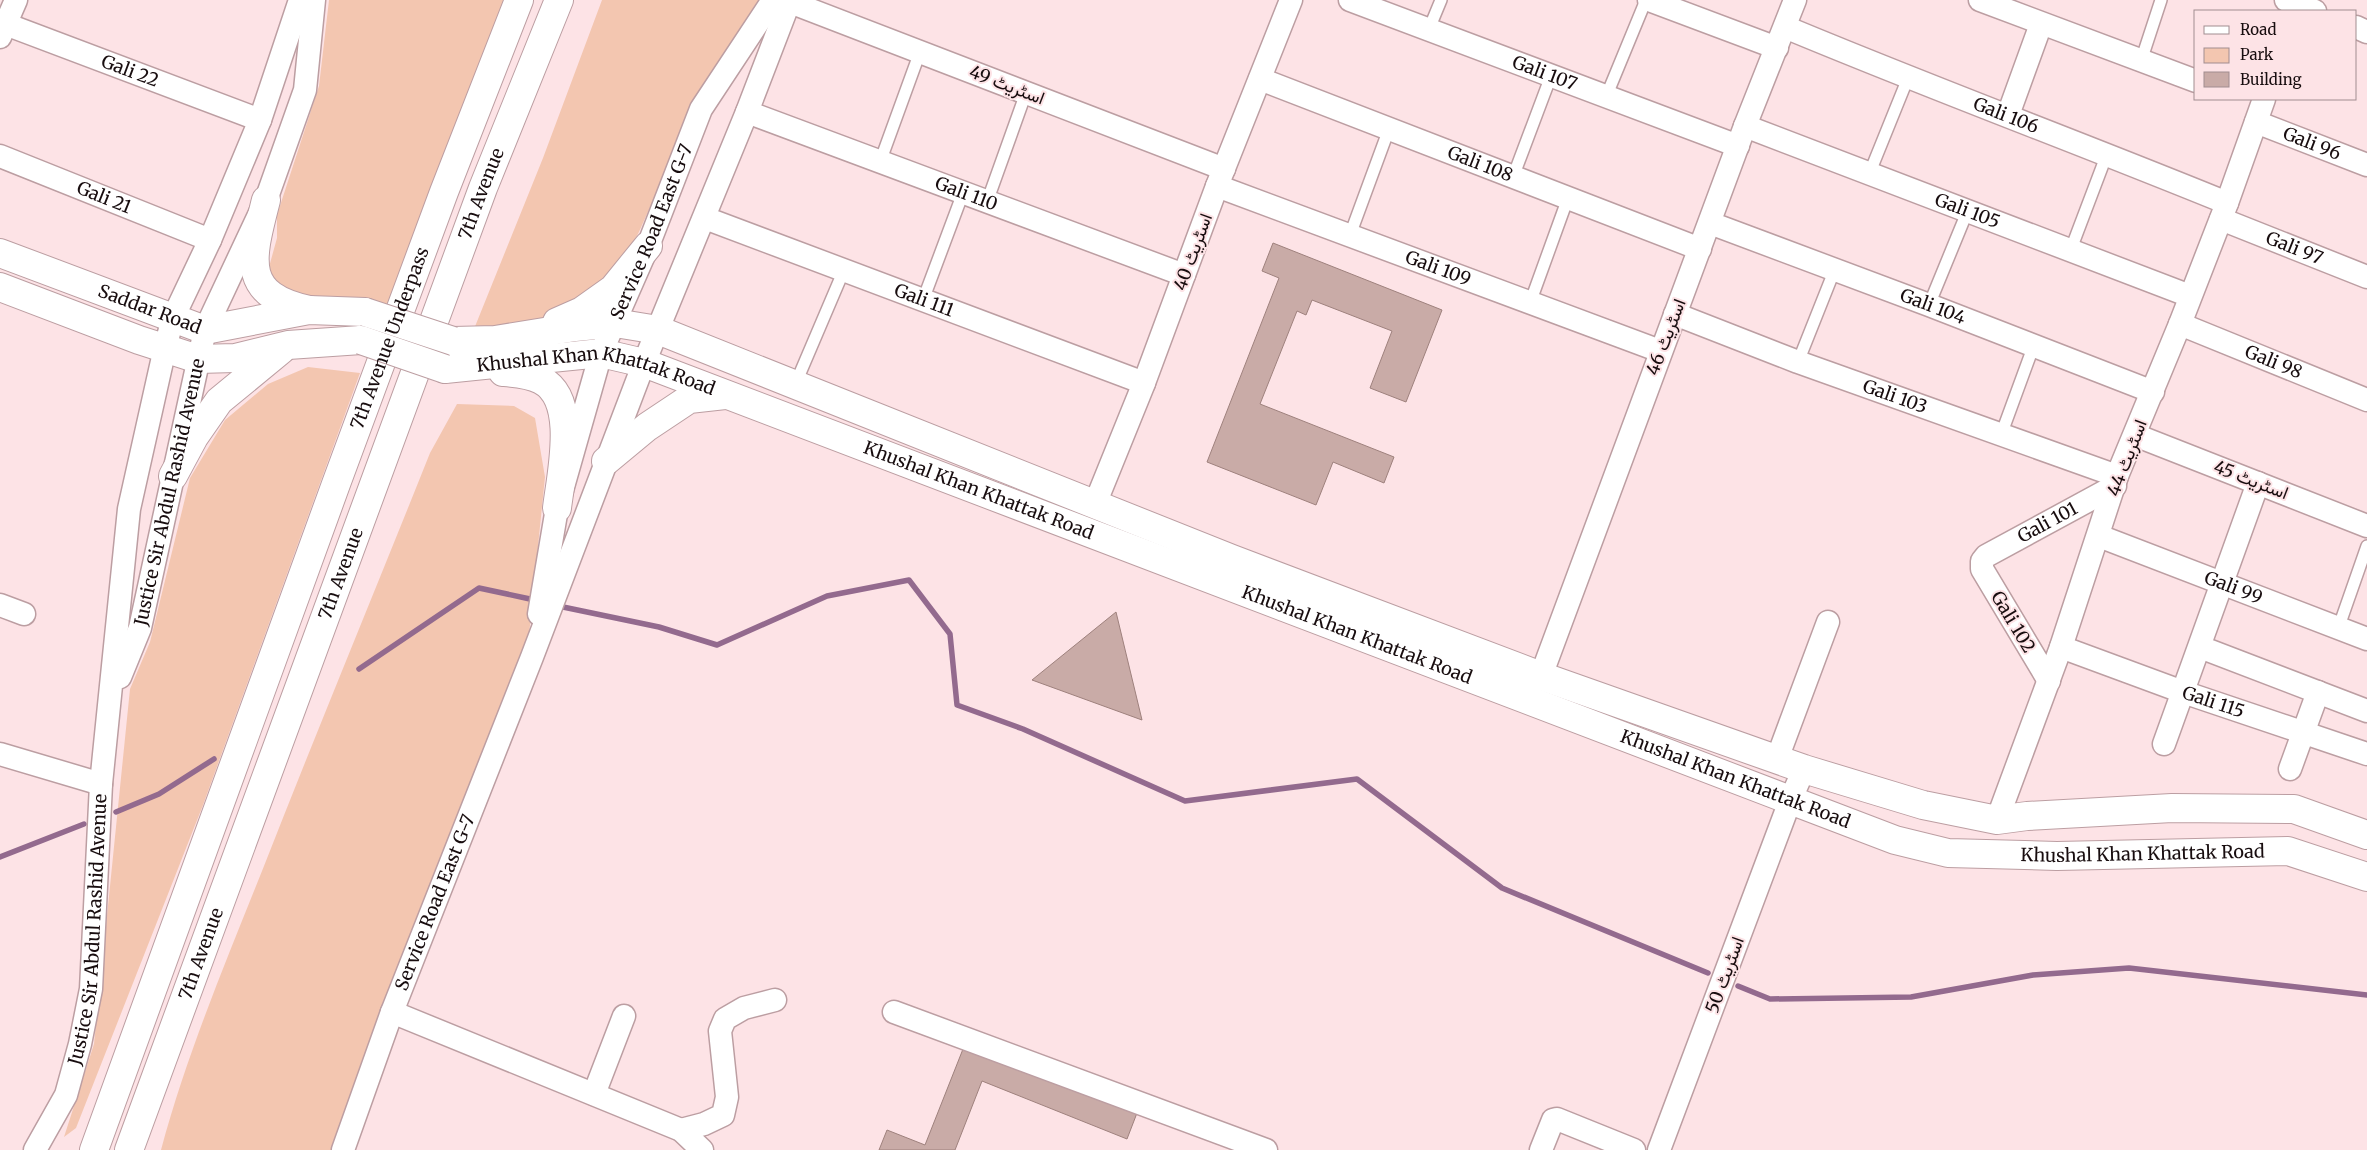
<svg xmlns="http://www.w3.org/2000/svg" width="2367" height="1150" viewBox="0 0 2367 1150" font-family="Merriweather,Vazirmatn,serif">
<rect width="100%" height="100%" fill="#fde3e6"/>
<g fill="#f3c6b0">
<polygon points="329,0 512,0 396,305 306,298 266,278 277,238 277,215 319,86"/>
<polygon points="602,0 765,0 690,118 638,234 604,286 545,320 474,329 543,158"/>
<polygon points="308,367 360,373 203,805 76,1128 64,1137 94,1044 130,689 150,642 190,478 225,420 268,384"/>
<path d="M457 404 514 406 535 418 545 477 527 655 336 1150H161C187 1053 227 959 264 866 318 728 375 591 430 453Z"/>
</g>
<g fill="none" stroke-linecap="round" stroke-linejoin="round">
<g stroke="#936a8e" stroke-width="5.5">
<polyline points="563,607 659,627 717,645 827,596 909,580 950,634 957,705 1023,729 1185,801 1357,779 1502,888 1708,973"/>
<polyline points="359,669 479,588 530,599"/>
<polyline points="116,812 159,794 214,759"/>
<polyline points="0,857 84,824"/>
<polyline points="1738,986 1770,999 1911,997 2033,975 2129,968 2367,995"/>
</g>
</g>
<g fill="#c9aba7" stroke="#9e817d">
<polygon points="1273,243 1442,310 1406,402 1370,388 1392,331 1312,300 1306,315 1297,311 1260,404 1394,457 1384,483 1333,462 1316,505 1207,462 1279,278 1262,271"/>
<polygon points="1116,612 1142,720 1032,680"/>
<polygon points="965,1044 1137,1113 1127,1139 982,1081 955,1150 879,1150 887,1130 925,1145"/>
</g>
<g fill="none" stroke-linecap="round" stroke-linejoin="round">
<g stroke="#bc9ea2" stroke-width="14">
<g id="service">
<polyline points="1429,29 1441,0"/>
<polyline points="2141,61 2161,0"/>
<polyline points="1606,97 1646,0"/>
<polyline points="880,162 920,52"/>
<polyline points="1870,172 1908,78"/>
<polyline points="1513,177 1551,76"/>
<polyline points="987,202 1026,93"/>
<polyline points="1350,235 1389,129"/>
<polyline points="2071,249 2107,154"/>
<polyline points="923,300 963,193"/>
<polyline points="1530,303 1568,198"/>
<polyline points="1929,305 1968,210"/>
<polyline points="1798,362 1835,269"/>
<polyline points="795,385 844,270"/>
<polyline points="2001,435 2034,345"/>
<polyline points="2338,629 2367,546"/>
</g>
</g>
<g stroke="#bc9ea2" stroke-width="25">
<g id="minor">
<path id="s1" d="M1350 0 1738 146"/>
<polyline points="1649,0 1777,48"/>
<polyline points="1980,0 2196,81"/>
<polyline points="2286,0 2315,11"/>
<polyline points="790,2 1224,169"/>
<path id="s2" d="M0 22 260 120"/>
<path id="s3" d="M1785 27C1931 88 2080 143 2227 203"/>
<polyline points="2356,27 2367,32"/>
<polyline points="0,37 16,0"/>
<path id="s4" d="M1260 79 1700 249"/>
<path id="s5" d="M747 112 1184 275"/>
<polyline points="2008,115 2041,24"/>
<path id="s6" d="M2256 122 2367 165"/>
<path id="s7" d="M1745 126 2190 296"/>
<path id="s8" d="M0 156 210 240"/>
<path id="s9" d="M1217 186 1660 351"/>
<path id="s10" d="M705 218 1144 383"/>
<path id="s11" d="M2221 219 2367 277"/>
<path id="s12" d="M1710 223 1929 305 2153 392"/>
<path id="s13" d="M1675 314 1798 362 2117 476"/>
<path id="s14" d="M2180 324 2367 400"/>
<polyline points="2135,435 2367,526"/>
<polyline points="1095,504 1144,383 1217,186 1291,0"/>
<path id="s15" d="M2099 536 2367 639"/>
<polyline points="0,605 24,614"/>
<path id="s16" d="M539 614 557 508 601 353 648 246 701 109 773 0"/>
<path id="s17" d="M2061 647 2183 692 2367 754"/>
<polyline points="2200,647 2367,711"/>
<polyline points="1541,676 1745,126 1795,0"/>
<path id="s18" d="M120 677 140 628 205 330 266 200 305 90 314 0"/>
<path id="s19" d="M2049 681 1982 569V561L1986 556 2115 486"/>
<polyline points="2164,744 2258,483"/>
<polyline points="0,754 101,784"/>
<polyline points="1777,759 1828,622"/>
<polyline points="2290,769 2318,692"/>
<polyline points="1997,820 2061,647 2117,476 2180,324 2227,203 2264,99"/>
<polyline points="392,1012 681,1130 702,1150"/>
<polyline points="894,1012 1266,1150"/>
<polyline points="594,1094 624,1016"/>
<polyline points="681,1130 704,1124 723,1115 727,1097 720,1031 725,1019 744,1008 775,1000"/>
<path id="s20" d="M35 1150 66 1095 80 1044 91 989 101 784 129 509 165 348 173 318 210 240 260 120 300 0"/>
<path id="s21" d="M343 1150 392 1012 532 657 644 363 747 112 790 0"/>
<polyline points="1541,1150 1553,1120 1557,1119 1634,1150"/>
<polyline points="1659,1150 1790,801 1804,769"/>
</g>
</g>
<g stroke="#bc9ea2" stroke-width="30">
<g id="tertiary">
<path d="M266 200C252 256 238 295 309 310"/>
<path id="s22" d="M0 253 205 330 309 310 365 312"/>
<polyline points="0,287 139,340 198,359 235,358 288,345 361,340"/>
<polyline points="557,322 582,311 613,289 648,246"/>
<polyline points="453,341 495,340 575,327 615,323 658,330 1232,559 1541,676 1804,769 1923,805 1997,820 2027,816 2172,808 2294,809 2367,835"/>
<path id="s23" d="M445 369 601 353 644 363 1895 840 1948 853 2057 856 2288 851 2367 877"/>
<path d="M503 372C515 373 530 374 541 380 579 399 561 474 557 508"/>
<polyline points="606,461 647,427 689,399 725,395"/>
<polyline points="173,476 194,437 219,401 281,350"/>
</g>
</g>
<g stroke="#bc9ea2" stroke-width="30">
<g id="primary">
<path id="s24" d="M94 1150 336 484 444 192 519 0"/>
<path id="s25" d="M129 1150 483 188 559 0"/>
</g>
</g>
<use href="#service" stroke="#fff" stroke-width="11"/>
<use href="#minor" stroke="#fff" stroke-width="22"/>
<use href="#tertiary" stroke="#fff" stroke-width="28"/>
<use href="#primary" stroke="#fff" stroke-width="28"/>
<g stroke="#bc9ea2" stroke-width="30" stroke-linecap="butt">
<g id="tertiary-bridge">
<polyline points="365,312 453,341"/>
<polyline points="361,340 445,369"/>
</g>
</g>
<use href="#tertiary-bridge" stroke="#fff" stroke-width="28"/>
</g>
<g text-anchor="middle" stroke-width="4" stroke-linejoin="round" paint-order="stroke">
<g font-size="18" fill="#180d0f" stroke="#fde3e6">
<text dy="6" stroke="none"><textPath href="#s2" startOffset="139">Gali 22</textPath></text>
<text dy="6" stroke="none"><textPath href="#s1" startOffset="208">Gali 107</textPath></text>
<text transform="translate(1007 85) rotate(21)" y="6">اسٹریٹ 49</text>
<text dy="6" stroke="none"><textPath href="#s3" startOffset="238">Gali 106</textPath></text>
<text dy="6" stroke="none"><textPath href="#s6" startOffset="60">Gali 96</textPath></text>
<text dy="6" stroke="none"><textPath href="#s4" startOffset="236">Gali 108</textPath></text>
<text dy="6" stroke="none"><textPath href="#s25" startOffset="1019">7th Avenue</textPath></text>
<text dy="6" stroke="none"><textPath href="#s5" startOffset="234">Gali 110</textPath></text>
<text dy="6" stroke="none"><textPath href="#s8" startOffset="112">Gali 21</textPath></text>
<text dy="6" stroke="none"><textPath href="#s7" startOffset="238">Gali 105</textPath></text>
<text dy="6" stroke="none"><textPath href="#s16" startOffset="400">Service Road East G-7</textPath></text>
<text dy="6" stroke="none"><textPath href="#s11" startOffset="79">Gali 97</textPath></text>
<text transform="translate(1193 252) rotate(-70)" y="6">اسٹریٹ 40</text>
<text dy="6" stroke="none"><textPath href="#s9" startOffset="236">Gali 109</textPath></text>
<text dy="6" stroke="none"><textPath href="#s10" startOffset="234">Gali 111</textPath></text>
<text dy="6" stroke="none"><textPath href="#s12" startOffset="238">Gali 104</textPath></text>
<text dy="6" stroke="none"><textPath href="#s22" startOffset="160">Saddar Road</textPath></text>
<text transform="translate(1666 337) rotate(-69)" y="6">اسٹریٹ 46</text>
<text dy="6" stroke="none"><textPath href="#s24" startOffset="864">7th Avenue Underpass</textPath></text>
<text dy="6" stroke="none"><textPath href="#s14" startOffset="101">Gali 98</textPath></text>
<text dy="6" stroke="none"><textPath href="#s23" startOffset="154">Khushal Khan Khattak Road</textPath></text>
<text dy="6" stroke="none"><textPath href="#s13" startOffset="235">Gali 103</textPath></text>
<text transform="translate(2127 458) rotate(-69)" y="6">اسٹریٹ 44</text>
<text transform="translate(2251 480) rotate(21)" y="6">اسٹریٹ 45</text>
<text dy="6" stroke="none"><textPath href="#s18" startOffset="192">Justice Sir Abdul Rashid Avenue</textPath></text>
<text dy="6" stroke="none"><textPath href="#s23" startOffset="559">Khushal Khan Khattak Road</textPath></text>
<text dy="6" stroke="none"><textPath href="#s19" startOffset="215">Gali 101</textPath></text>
<text dy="6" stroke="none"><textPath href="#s25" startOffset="614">7th Avenue</textPath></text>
<text dy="6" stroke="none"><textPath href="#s15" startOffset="144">Gali 99</textPath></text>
<text transform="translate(2013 622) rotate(59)" y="6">Gali 102</text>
<text dy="6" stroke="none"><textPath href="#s23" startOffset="964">Khushal Khan Khattak Road</textPath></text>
<text dy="6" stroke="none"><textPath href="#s17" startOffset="162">Gali 115</textPath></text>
<text dy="6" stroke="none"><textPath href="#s23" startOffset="1369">Khushal Khan Khattak Road</textPath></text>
<text dy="6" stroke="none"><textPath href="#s23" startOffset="1789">Khushal Khan Khattak Road</textPath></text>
<text dy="6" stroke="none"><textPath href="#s21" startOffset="264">Service Road East G-7</textPath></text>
<text dy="6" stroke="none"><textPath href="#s20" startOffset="231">Justice Sir Abdul Rashid Avenue</textPath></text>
<text dy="6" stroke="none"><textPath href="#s25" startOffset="209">7th Avenue</textPath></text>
<text transform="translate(1725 975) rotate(-70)" y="6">اسٹریٹ 50</text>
</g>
</g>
<rect x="2194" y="10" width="162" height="90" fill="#fde3e6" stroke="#a18d90"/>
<rect x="2204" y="26" width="25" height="8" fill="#ffffff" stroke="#a18d90"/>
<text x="2240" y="35" font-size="15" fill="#180d0f">Road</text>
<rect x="2204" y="48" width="25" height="15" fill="#f3c6b0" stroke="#a18d90"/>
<text x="2240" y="60" font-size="15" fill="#180d0f">Park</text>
<rect x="2204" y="72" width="25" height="15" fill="#c9aba7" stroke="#a18d90"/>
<text x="2240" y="85" font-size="15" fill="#180d0f">Building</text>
</svg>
